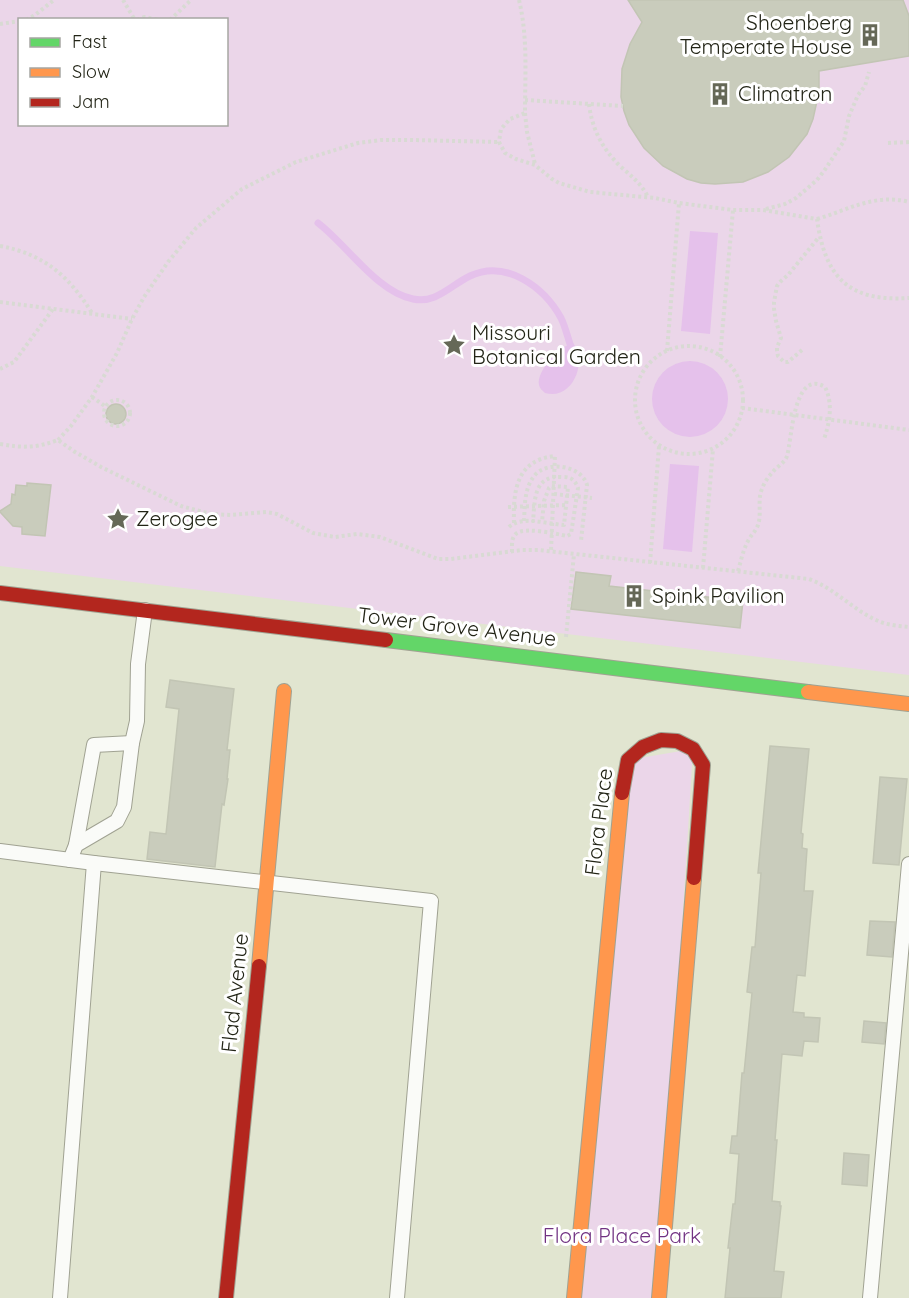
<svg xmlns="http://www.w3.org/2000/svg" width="909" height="1298" viewBox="0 0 909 1298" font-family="Quicksand,sans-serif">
<rect width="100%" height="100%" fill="#e1e5d0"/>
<g fill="#ebd6e9" fill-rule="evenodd">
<path d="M0 0H909V675L0 566ZM20 20H226V124H20Z"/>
<polygon points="693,749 659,1298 574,1298 628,760"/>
</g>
<g fill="#e5c1eb">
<polygon points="690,231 718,233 710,334 681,331"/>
<path d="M573 343C588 361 573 401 545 393 542 390 540 389 539 385 536 371 560 346 573 343Z"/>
<circle cx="690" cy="399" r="38"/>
<polygon points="670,464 699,466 692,552 663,549"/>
</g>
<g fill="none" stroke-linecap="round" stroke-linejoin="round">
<path stroke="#e5c1eb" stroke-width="7" d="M318 223C346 244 378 293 413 299 436 304 451 285 470 276 506 259 544 287 561 318 565 326 567 335 570 344"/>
</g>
<g fill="#c9ccbc" stroke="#c2c5b4" stroke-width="1.5">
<polygon points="628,0 903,0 909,16 909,56 819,71 819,92 813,119 807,134 789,157 768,172 743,182 715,184 701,183 687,179 663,166 644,148 629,125 624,111 621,97 622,69 630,44 642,22"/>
<circle cx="116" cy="414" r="10"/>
<polygon points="27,483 51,485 45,536 22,534 22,527 13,526 0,512 0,511 11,504 12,494 15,495 16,485 27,486"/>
<polygon points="576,572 611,576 609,586 743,601 740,628 571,609"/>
<polygon points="170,680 234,689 227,750 230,750 227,779 228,779 224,805 222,804 215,867 147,859 150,832 166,834 179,709 166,707"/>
<polygon points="770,746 809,749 801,833 803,834 802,848 807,849 804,891 813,891 805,976 797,975 793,1012 804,1013 804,1017 820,1018 818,1042 804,1041 802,1056 782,1054 775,1140 777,1140 772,1201 780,1202 780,1206 781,1206 774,1271 784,1272 781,1298 725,1298 730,1248 728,1248 733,1204 735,1204 739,1154 730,1153 732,1136 737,1136 742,1073 744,1073 752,993 747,992 752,947 755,947 761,873 758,873"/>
<polygon points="880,777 907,779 899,865 873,863"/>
<polygon points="870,921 895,922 892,957 867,955"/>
<polygon points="864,1021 886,1023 884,1044 862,1042"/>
<polygon points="844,1153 869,1155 867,1186 842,1184"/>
</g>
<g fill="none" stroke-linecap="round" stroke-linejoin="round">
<g stroke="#a0a292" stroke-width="16">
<g id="lane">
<polyline points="76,845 94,745 132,743"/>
<polyline points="0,851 94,863 431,901 397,1298"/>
<polyline points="70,860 76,845 117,821 124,807 132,743 137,721 138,664 145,610"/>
<polyline points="60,1298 94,863"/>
<polyline points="870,1298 909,864"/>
</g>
</g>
<g stroke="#a0a292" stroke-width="16">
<polyline id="fast" points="386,640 808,692"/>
</g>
<g stroke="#a0a292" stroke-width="16">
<g id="slow">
<polyline points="808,692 909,704"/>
<polyline points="259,966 284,691"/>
<polyline points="574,1298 622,793"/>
<polyline points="659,1298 694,878"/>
</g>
</g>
<g stroke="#a0a292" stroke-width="16">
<g id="jam">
<polyline points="0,593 386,640"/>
<polyline points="622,793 628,760 643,747 661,740 677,741 693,749 703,765 694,878"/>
<polyline points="226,1298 259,966"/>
</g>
</g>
<g stroke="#d8dad3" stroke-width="4" stroke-dasharray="3 3" stroke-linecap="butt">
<polyline points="123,0 135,20"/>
<path d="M519 0C528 37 525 75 525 113L510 119 501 129 499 142 505 153 516 159 535 165 552 179 559 183 590 192 655 198 679 203 733 210H763L817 219C825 277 848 302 909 298"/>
<polyline points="26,20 35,15 54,0"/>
<polyline points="137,20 144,17 160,20"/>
<polyline points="170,20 191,0"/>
<polyline points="0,24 20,21"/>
<polyline points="525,100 623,106"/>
<path d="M589 104C592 129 602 148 620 166 631 176 641 183 648 197"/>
<polyline points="525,113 527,132 535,164"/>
<polyline points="888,143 909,142"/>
<polyline points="766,209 785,204 796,198 817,180 824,171 844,141 849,116 858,95 865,86 869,72"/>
<path d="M817 219C848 210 875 193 909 202"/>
<path d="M0 246C44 254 69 276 92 313"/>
<polyline points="0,302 132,319"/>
<circle cx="689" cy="400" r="54"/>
<polyline points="802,350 788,362 784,362 778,356 777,351 777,347 781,338 776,321 774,309 774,302 777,286 780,282 788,275 819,237"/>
<polyline points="667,351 679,203"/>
<polyline points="720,357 733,210"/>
<polyline points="0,369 14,362 53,309"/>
<polyline points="92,397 106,407"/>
<circle cx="117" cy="413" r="13"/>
<polyline points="742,408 909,430"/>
<polyline points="58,440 71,426 92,397 117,353 132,319 144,297 168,262 196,228 242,189 296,162 358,143 381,140 412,140 499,142"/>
<path d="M0 444C22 448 37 448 58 440L75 452 101 467 181 506 211 514 231 515 266 512 277 514 313 533 335 537 357 534 380 537 438 559H451L522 550H538L809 579C834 588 852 609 876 620 886 625 898 626 909 627"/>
<polyline points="554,494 592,498"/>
<polyline points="508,507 566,505"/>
<path d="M524 521C525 505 524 488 535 475 548 460 582 466 587 485L581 541"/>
<path d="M514 523C513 491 516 460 555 456L551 551"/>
<path d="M509 527C523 515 546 524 564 525L568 487 551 486 549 488 544 501 542 522"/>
<path d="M512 552C512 545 511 537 517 533 526 527 557 534 567 536L571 534 578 488C575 480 571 477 563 477 533 475 535 499 533 522"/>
<polyline points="650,563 659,446"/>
<polyline points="703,568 713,449"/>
<path d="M738 571C741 561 743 550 748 541 751 535 756 531 758 525 762 514 757 500 762 489 764 483 768 477 772 473 776 467 785 463 787 456 792 440 793 368 825 387 833 403 830 422 824 439"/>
<polyline points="566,637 574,554"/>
</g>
<use href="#lane" stroke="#fafbf8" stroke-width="14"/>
<use href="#fast" stroke="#63d668" stroke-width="14"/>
<use href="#slow" stroke="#ff974d" stroke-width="14"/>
<use href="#jam" stroke="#b3261e" stroke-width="14"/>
</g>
<defs>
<g id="building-bare" transform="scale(1.8)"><path d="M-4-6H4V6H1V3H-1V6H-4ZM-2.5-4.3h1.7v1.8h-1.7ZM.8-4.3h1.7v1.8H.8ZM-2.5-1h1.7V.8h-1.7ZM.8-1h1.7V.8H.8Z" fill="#656857" stroke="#fff" stroke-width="2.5" paint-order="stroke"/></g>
<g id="sight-bare" transform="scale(1.8)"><path d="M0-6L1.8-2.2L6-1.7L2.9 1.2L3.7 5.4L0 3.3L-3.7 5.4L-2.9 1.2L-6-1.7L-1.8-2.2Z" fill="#656857" stroke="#fff" stroke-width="2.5" paint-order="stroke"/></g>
</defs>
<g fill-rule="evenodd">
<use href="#building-bare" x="870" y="35"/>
<use href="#building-bare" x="720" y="94"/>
<use href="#sight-bare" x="454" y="345"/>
<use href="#sight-bare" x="118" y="519"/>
<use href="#building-bare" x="634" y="596"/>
</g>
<g text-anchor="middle" stroke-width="6" stroke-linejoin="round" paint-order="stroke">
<g font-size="21" fill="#222416" stroke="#fff" text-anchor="start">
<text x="852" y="30" text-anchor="end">Shoenberg<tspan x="852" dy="24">Temperate House</tspan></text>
<text x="738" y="101">Climatron</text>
<text x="472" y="340">Missouri<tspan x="472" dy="24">Botanical Garden</tspan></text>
<text x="136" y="526">Zerogee</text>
<text x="652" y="603">Spink Pavilion</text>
</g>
<g font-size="21" fill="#222416" stroke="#fff">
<text transform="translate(457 627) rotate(7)" y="7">Tower Grove Avenue</text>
<text transform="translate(599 822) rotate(-83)" y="7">Flora Place</text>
<text transform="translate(235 993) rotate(-84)" y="7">Flad Avenue</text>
</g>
<g font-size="21" fill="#713282" stroke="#fff">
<text x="622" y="1243">Flora Place Park</text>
</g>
</g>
<rect x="18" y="18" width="210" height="108" fill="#ffffff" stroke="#a7a7a2" stroke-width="1.5"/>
<rect x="30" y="38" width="30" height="9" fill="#63d668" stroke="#a7a7a2" stroke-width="1.5"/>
<text x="72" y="48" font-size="18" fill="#222416">Fast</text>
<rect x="30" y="68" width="30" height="9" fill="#ff974d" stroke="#a7a7a2" stroke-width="1.5"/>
<text x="72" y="78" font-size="18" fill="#222416">Slow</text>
<rect x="30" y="98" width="30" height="9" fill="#b3261e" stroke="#a7a7a2" stroke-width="1.5"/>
<text x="72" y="108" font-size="18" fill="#222416">Jam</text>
</svg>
